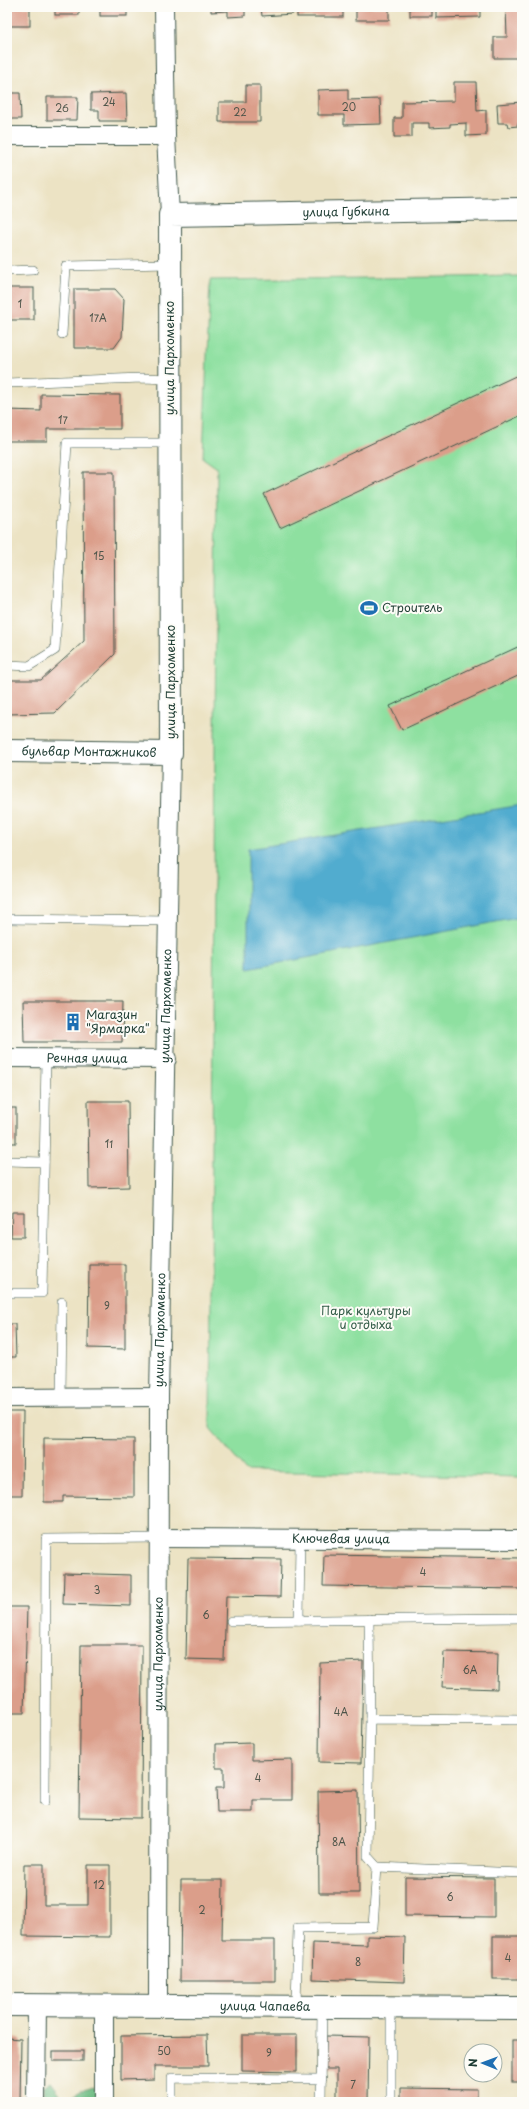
<svg xmlns="http://www.w3.org/2000/svg" width="529" height="2109" viewBox="0 0 529 2109" font-family="'Playpen Sans',sans-serif">
<rect width="100%" height="100%" fill="#fdfcf7"/>
<filter id="ink" filterUnits="userSpaceOnUse"><feTurbulence type="fractalNoise" baseFrequency=".025" numOctaves="2"/><feDisplacementMap in="SourceGraphic" scale="8" xChannelSelector="R" yChannelSelector="G"/><feConvolveMatrix kernelMatrix="1 2 1 2 8 2 1 2 1" color-interpolation-filters="sRGB"/></filter>
<filter id="wash" filterUnits="userSpaceOnUse"><feTurbulence type="fractalNoise" baseFrequency=".012" numOctaves="4" result="noise"/><feDisplacementMap in="SourceGraphic" scale="16" xChannelSelector="R" yChannelSelector="G"/><feGaussianBlur stdDeviation="0.9" result="paint"/><feColorMatrix in="noise" values="0 0 0 0 0 0 0 0 0 0 0 0 0 0 0 0 0 1.4 0 .05"/><feComposite in="paint" operator="in"/></filter>
<g filter="url(#wash)">
<rect width="100%" height="100%" fill="#ece3c4"/>
<polygon fill="#8ee0a0" stroke="#568e6a" points="522,276 522,1477 246,1471 210,1428 217,468 203,458 210,280"/>
<path fill="#72be86" stroke="#487e5d" d="M51 2082 61 2095 66 2098C77 2095 83 2089 93 2087L96 2090 98 2102H42L44 2087Z"/>
<polygon fill="#51accf" stroke="#387482" points="522,805 522,917 248,969 248,849"/>
<g id="blocks">
<g fill="#db9e8a">
<rect x="7" y="7" width="23" height="19"/>
<rect x="55" y="7" width="24" height="8"/>
<rect x="100" y="7" width="27" height="9"/>
<polygon points="211,7 245,7 245,16 228,17 228,11 211,12"/>
<polygon points="261,7 293,7 293,14 262,16"/>
<rect x="297" y="7" width="46" height="10"/>
<rect x="356" y="7" width="33" height="13"/>
<rect x="410" y="7" width="22" height="9"/>
<polygon points="436,7 480,7 480,17 436,18"/>
<polygon points="506,7 522,7 522,58 494,58 494,37 507,37"/>
<polygon points="454,82 476,82 477,111 486,110 486,135 466,136 466,123 450,124 450,127 429,128 429,123 412,123 412,137 394,137 394,118 402,118 402,102 454,101"/>
<polygon points="246,85 260,85 260,122 219,122 219,102 246,102"/>
<polygon points="348,89 348,100 380,99 381,124 344,125 344,115 318,115 318,90"/>
<polygon points="7,93 20,93 21,119 7,119"/>
<polygon points="126,93 127,121 99,121 99,110 91,110 91,94"/>
<polygon points="47,97 78,97 77,120 47,120"/>
<polygon points="522,102 522,124 517,124 518,126 508,127 507,123 498,123 497,104"/>
<rect x="7" y="288" width="27" height="32"/>
<polygon points="74,289 115,289 124,299 122,337 114,348 74,348"/>
<polygon points="522,373 522,415 280,528 264,494"/>
<polygon points="41,394 120,395 120,429 47,429 47,441 7,441 7,410 41,411"/>
<polygon points="83,472 114,472 115,654 55,713 7,714 7,680 41,680 84,641"/>
<polygon points="522,645 522,680 520,675 402,730 390,706"/>
<polygon points="23,1001 123,1001 122,1042 24,1042"/>
<polygon points="88,1101 128,1101 129,1187 89,1188"/>
<rect x="7" y="1108" width="9" height="35"/>
<polygon points="12,1212 24,1212 24,1237 11,1237"/>
<polygon points="89,1264 125,1264 125,1349 88,1348"/>
<polygon points="7,1324 15,1324 16,1357 7,1357"/>
<polygon points="7,1412 23,1412 22,1495 7,1495"/>
<polygon points="44,1438 134,1439 134,1497 63,1496 63,1502 44,1502"/>
<polygon points="324,1555 522,1558 522,1589 323,1586"/>
<polygon points="188,1558 281,1559 280,1597 226,1596 224,1660 186,1659"/>
<polygon points="64,1573 131,1575 131,1606 63,1604"/>
<polygon points="7,1607 27,1607 24,1713 7,1713"/>
<polygon points="81,1645 142,1645 141,1818 79,1817"/>
<polygon points="444,1652 498,1653 497,1689 442,1687"/>
<polygon points="363,1661 361,1763 319,1762 320,1663"/>
<polygon points="252,1743 252,1760 292,1759 292,1800 253,1800 253,1812 217,1812 216,1788 224,1788 224,1768 216,1768 216,1744"/>
<polygon points="358,1790 359,1893 319,1893 318,1791"/>
<polygon points="24,1864 44,1864 44,1905 88,1905 88,1865 110,1865 110,1937 23,1936"/>
<polygon points="405,1877 494,1878 494,1917 405,1916"/>
<polygon points="181,1880 223,1880 222,1940 275,1940 275,1981 180,1981"/>
<polygon points="367,1936 405,1937 404,1982 312,1979 313,1943 367,1945"/>
<rect x="493" y="1936" width="29" height="43"/>
<polygon points="207,2035 208,2066 154,2066 154,2079 121,2080 121,2036"/>
<polygon points="242,2035 297,2035 297,2072 242,2071"/>
<polygon points="326,2036 369,2037 368,2102 337,2102 337,2069 325,2069"/>
<polygon points="7,2038 21,2039 20,2102 7,2102"/>
<rect x="512" y="2040" width="10" height="42"/>
<rect x="53" y="2051" width="30" height="10"/>
<polygon points="401,2088 477,2089 477,2102 401,2102"/>
</g>
</g>
</g>
<g filter="url(#ink)">
<use href="#blocks" fill-opacity="0" stroke="#3e564a" stroke-width="1"/>
<g fill="none" stroke-linecap="round" stroke-linejoin="round">
<g stroke="#3e564a" stroke-width="10">
<g id="lane">
<polyline points="7,271 33,270"/>
<polyline points="62,334 66,266 170,264"/>
<polyline points="7,383 142,378 170,379"/>
<polyline points="7,665 29,666 55,650 67,443 170,443"/>
<polyline points="7,919 169,921"/>
<polyline points="7,1161 44,1162"/>
<polyline points="7,1293 42,1293 46,1058"/>
<polyline points="61,1398 62,1302"/>
<polyline points="369,1619 370,1719"/>
<polyline points="299,1620 300,1539"/>
<polyline points="231,1621 522,1618"/>
<polyline points="45,1801 46,1539 160,1538"/>
<polyline points="377,1867 368,1857 370,1719 522,1720"/>
<polyline points="296,2006 298,1928 373,1927 377,1867 522,1873"/>
<polyline points="172,2102 172,2078 322,2079"/>
<polyline points="321,2102 322,2007"/>
<polyline points="391,2102 391,2007"/>
</g>
</g>
<g stroke="#3e564a" stroke-width="20">
<g id="street">
<polyline points="164,7 166,136 170,215"/>
<polyline points="7,136 166,136"/>
<path id="s1" d="M7 1058 167 1059"/>
<polyline points="7,1398 159,1397"/>
<path id="s2" d="M160 1538 522 1540"/>
<path id="s3" d="M158 2006 159 1397 171 753"/>
<polyline points="36,2102 37,2006"/>
<polyline points="104,2102 104,2006"/>
</g>
</g>
<g stroke="#3e564a" stroke-width="24">
<g id="secondary">
<path id="s4" d="M7 751 171 753 170 215 522 209"/>
<path id="s5" d="M7 2005 522 2008"/>
</g>
</g>
<use href="#lane" stroke="#fff" stroke-width="9"/>
<use href="#street" stroke="#fff" stroke-width="18"/>
<use href="#secondary" stroke="#fff" stroke-width="22"/>
</g>
</g>
<defs>
<g id="stadium-bare" transform="scale(1.38)"><path d="M0-5a6.5 5 0 1 0 0 10a6.5 5 0 1 0 0-10ZM-3.5-1.8h7v3.6h-7Z" fill="#1f6fb2" stroke="#fdfcf7" stroke-width="2.5" paint-order="stroke"/></g>
<g id="building-bare" transform="scale(1.38)"><path d="M-4-6H4V6H1V3H-1V6H-4ZM-2.5-4.3h1.7v1.8h-1.7ZM.8-4.3h1.7v1.8H.8ZM-2.5-1h1.7V.8h-1.7ZM.8-1h1.7V.8H.8Z" fill="#1f6fb2" stroke="#fdfcf7" stroke-width="2.5" paint-order="stroke"/></g>
</defs>
<g fill-rule="evenodd">
<use href="#stadium-bare" x="369" y="608"/>
<use href="#building-bare" x="73" y="1022"/>
</g>
<g text-anchor="middle" stroke-width="4" stroke-linejoin="round" paint-order="stroke">
<g font-size="10" fill="#4e554a">
<text x="109" y="106">24</text>
<text x="349" y="111">20</text>
<text x="62" y="112">26</text>
<text x="240" y="116">22</text>
<text x="20" y="308">1</text>
<text x="98" y="322">17А</text>
<text x="63" y="424">17</text>
<text x="99" y="560">15</text>
<text x="109" y="1148">11</text>
<text x="107" y="1310">9</text>
<text x="423" y="1576">4</text>
<text x="97" y="1594">3</text>
<text x="206" y="1619">6</text>
<text x="470" y="1674">6А</text>
<text x="341" y="1716">4А</text>
<text x="258" y="1782">4</text>
<text x="339" y="1846">8А</text>
<text x="99" y="1889">12</text>
<text x="450" y="1901">6</text>
<text x="202" y="1914">2</text>
<text x="508" y="1962">4</text>
<text x="358" y="1966">8</text>
<text x="164" y="2055">50</text>
<text x="269" y="2057">9</text>
<text x="353" y="2089">7</text>
</g>
<g font-size="12" fill="#1f3d34" stroke="#fdfcf7">
<text dy="4" stroke="none"><textPath href="#s4" startOffset="878">улица Губкина</textPath></text>
<text transform="translate(170 358) rotate(-90)" y="4">улица Пархоменко</text>
<text transform="translate(171 682) rotate(-90)" y="4">улица Пархоменко</text>
<text dy="4" stroke="none"><textPath href="#s4" startOffset="82">бульвар Монтажников</textPath></text>
<text dy="4" stroke="none"><textPath href="#s3" startOffset="1000">улица Пархоменко</textPath></text>
<text dy="4" stroke="none"><textPath href="#s1" startOffset="80">Речная улица</textPath></text>
<text dy="4" stroke="none"><textPath href="#s3" startOffset="676">улица Пархоменко</textPath></text>
<text dy="4" stroke="none"><textPath href="#s2" startOffset="181">Ключевая улица</textPath></text>
<text dy="4" stroke="none"><textPath href="#s3" startOffset="352">улица Пархоменко</textPath></text>
<text dy="4" stroke="none"><textPath href="#s5" startOffset="258">улица Чапаева</textPath></text>
</g>
<g font-size="12" fill="#1f3d34" stroke="#fdfcf7" text-anchor="start">
<text x="382" y="612">Строитель</text>
<text x="86" y="1019">Магазин<tspan x="86" dy="14">"Ярмарка"</tspan></text>
</g>
<g font-size="12" fill="#355e4a" stroke="#fdfcf7">
<text x="366" y="1315">Парк культуры<tspan x="366" dy="14">и отдыха</tspan></text>
</g>
</g>
<rect width="529" height="2109" fill="none" stroke="#fdfcf7" stroke-width="24"/>
<g transform="translate(483 2063) rotate(271)"><circle r="19" fill="#fdfcf7" stroke="#a4b0a9"/>
<path d="M0-3L7 15L0 10L-7 15Z" fill="#1f6fb2"/>
<text y="-6" font-size="11" font-weight="bold" text-anchor="middle" fill="#1f3d34">N</text>
</g>
</svg>
